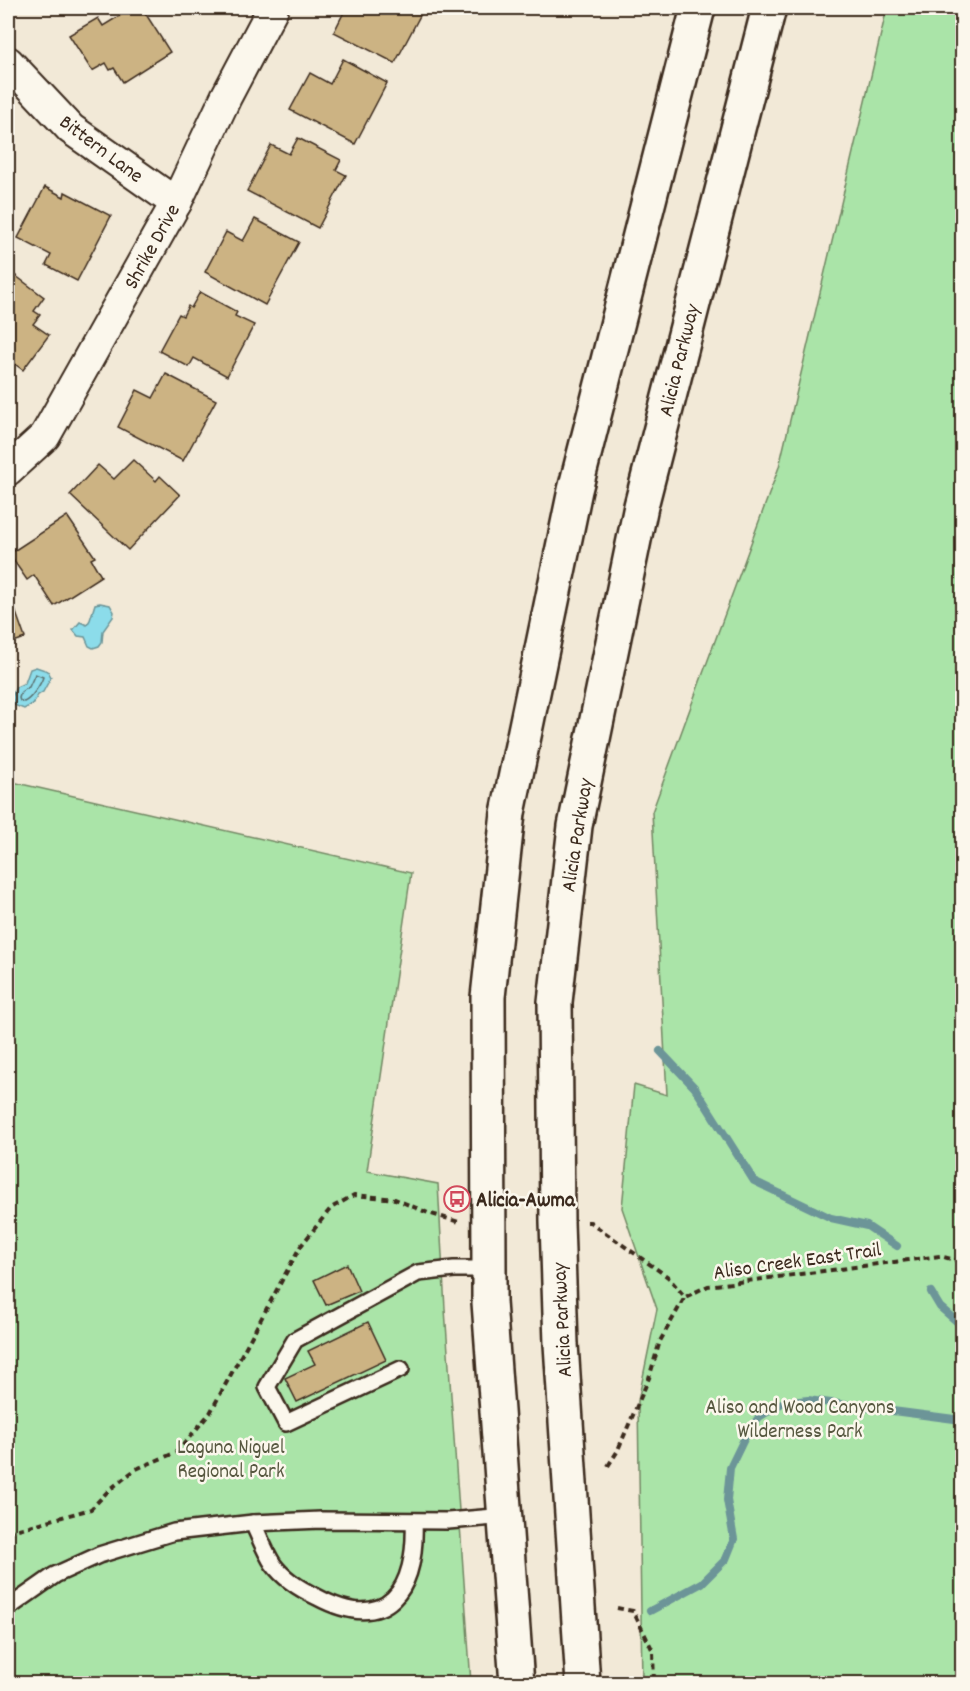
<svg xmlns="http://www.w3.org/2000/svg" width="970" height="1691" viewBox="0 0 970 1691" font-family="Dekko,sans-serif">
<rect width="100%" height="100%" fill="#f2e9d7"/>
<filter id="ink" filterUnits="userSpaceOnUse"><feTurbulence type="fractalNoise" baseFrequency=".0167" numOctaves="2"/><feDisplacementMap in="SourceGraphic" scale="12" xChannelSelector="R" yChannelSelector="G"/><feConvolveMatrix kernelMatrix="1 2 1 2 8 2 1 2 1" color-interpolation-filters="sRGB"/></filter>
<g filter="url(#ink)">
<g fill="#aae4a8" stroke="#728763" stroke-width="1.5">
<polygon points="887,8 962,8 962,1683 642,1683 638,1401 657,1309 622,1208 634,1085 667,1095 652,812 779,467"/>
<polygon points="8,781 411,873 367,1171 438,1184 445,1309 471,1683 8,1684"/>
</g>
<g fill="#8cdcea" stroke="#6c9598" stroke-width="1.5">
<polygon points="100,603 110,605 114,612 113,617 103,631 102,642 99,646 93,648 89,646 85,637 78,636 73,630 80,622 87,625 90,620 95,604"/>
<polygon points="36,667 48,671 51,677 43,692 38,695 33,704 24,709 14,705 12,697 16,687 25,683 30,669"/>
</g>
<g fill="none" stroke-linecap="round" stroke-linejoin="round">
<path stroke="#5b7170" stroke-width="1.5" d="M35 674 43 677C41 684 31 699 24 702L20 701 19 698 21 692 29 687Z"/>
<g stroke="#6c9598" stroke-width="8">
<polyline points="660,1051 695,1088 754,1181 831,1218 867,1226 897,1246"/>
<polyline points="931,1292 940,1307 962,1326"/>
<polyline points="650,1611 702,1583 726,1559 734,1539 727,1500 730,1468 746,1435 759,1417 782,1403 808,1400 962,1420"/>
</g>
</g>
<g fill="#ccb383" stroke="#3b2a1e" stroke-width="1.5">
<polygon points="132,8 142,8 170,52 123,82 114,68 110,70 106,63 92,71 69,35 98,18 103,26"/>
<polygon points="346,8 424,8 395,63 334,32"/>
<polygon points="343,59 387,83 355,144 290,110 310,73 330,84"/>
<polygon points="298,138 341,160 336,170 346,175 318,228 247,191 271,145 289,154"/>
<polygon points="45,187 64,197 65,192 111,216 77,281 46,265 51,255 18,238"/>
<polygon points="255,219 299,242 265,305 205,272 226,232 243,241"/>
<polygon points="8,270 44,297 34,311 40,315 33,324 49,335 23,370 8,359"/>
<polygon points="200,292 237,312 235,316 254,325 227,376 194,358 189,367 159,351 179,314 183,316 188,306 191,308"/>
<polygon points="166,374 216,400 183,461 118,427 137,390 153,398"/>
<polygon points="133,460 156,481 160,476 180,495 128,550 70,495 98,465 114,479"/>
<polygon points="67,516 95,557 91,559 101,576 54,606 34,575 27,580 9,554"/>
<polygon points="8,590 25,638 8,644"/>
<polygon points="347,1264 359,1291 326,1305 314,1280"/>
<polygon points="368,1322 386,1360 297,1402 285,1378 315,1364 308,1351"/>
</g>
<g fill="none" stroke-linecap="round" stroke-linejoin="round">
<g stroke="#3b2a1e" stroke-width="20">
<g id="lane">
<polyline points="401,1369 286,1423 267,1387 295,1340 418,1273 454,1269 489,1269"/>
<path d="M253 1523C259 1536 265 1552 273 1564 283 1578 302 1590 317 1597 388 1635 417 1589 414 1521"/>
<polyline points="8,1608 55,1575 99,1555 174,1532 253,1523 321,1520 448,1521 506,1516"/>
</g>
</g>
<g stroke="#3b2a1e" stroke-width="34">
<g id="street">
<polyline points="8,62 71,129 176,203"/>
<polyline points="8,470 45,436 176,203 226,97 273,8"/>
</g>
</g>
<g stroke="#3b2a1e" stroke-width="38">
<g id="primary">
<polyline points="517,1684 489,1302 489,1269 488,997 508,813 575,490 698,8"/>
<polyline points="583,1684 561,1344 557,1222 555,1002 575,826 641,506 769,8"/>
</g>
</g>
<g stroke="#3b2a1e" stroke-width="4" stroke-dasharray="6 4.5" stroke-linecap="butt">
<polyline points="587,1222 590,1222 668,1277 685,1297 708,1286 940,1256 962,1262"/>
<polyline points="608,1466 617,1452 649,1378 660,1341 685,1297"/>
<polyline points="8,1532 91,1509 108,1491 136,1469 177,1452 210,1413 300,1247 331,1208 354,1195 395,1199 428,1213 459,1222"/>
<polyline points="617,1608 633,1611 653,1651 654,1684"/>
</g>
<use href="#lane" stroke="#fbf7ec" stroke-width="15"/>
<use href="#street" stroke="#fbf7ec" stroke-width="30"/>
<use href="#primary" stroke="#fbf7ec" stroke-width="33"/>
</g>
</g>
<defs>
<g id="bus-ring" transform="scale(1.35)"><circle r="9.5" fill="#fbf7ec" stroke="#d1495b" stroke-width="1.5"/><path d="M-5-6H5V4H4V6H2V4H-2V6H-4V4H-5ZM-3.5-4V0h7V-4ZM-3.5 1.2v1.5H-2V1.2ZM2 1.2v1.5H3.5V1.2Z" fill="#d1495b"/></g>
</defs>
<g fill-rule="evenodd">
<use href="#bus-ring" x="457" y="1199"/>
</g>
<g text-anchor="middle" stroke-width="5" stroke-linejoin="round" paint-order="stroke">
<g font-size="21" fill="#3b2a1e" stroke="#fbf7ec">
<text transform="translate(102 148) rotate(37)" y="7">Bittern Lane</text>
<text transform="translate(151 246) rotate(-61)" y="7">Shrike Drive</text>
<text transform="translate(678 360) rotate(-76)" y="7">Alicia Parkway</text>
<text transform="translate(576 835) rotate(-81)" y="7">Alicia Parkway</text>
<text transform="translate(797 1260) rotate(-8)" y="7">Aliso Creek East Trail</text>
<text transform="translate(561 1320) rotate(-93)" y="7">Alicia Parkway</text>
</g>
<g font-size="21" font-weight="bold" fill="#3b2a1e" stroke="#fbf7ec" text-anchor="start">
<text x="476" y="1206">Alicia-Awma</text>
</g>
<g font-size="21" fill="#575840" stroke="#fbf7ec">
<text x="800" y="1413">Aliso and Wood Canyons<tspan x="800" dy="24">Wilderness Park</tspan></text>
<text x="231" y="1453">Laguna Niguel<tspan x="231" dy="24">Regional Park</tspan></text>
</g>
</g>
<rect width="970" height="1691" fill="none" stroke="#fbf7ec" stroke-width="30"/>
<rect x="15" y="15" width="940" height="1661" fill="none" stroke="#3b2a1e" stroke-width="2" filter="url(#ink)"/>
</svg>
